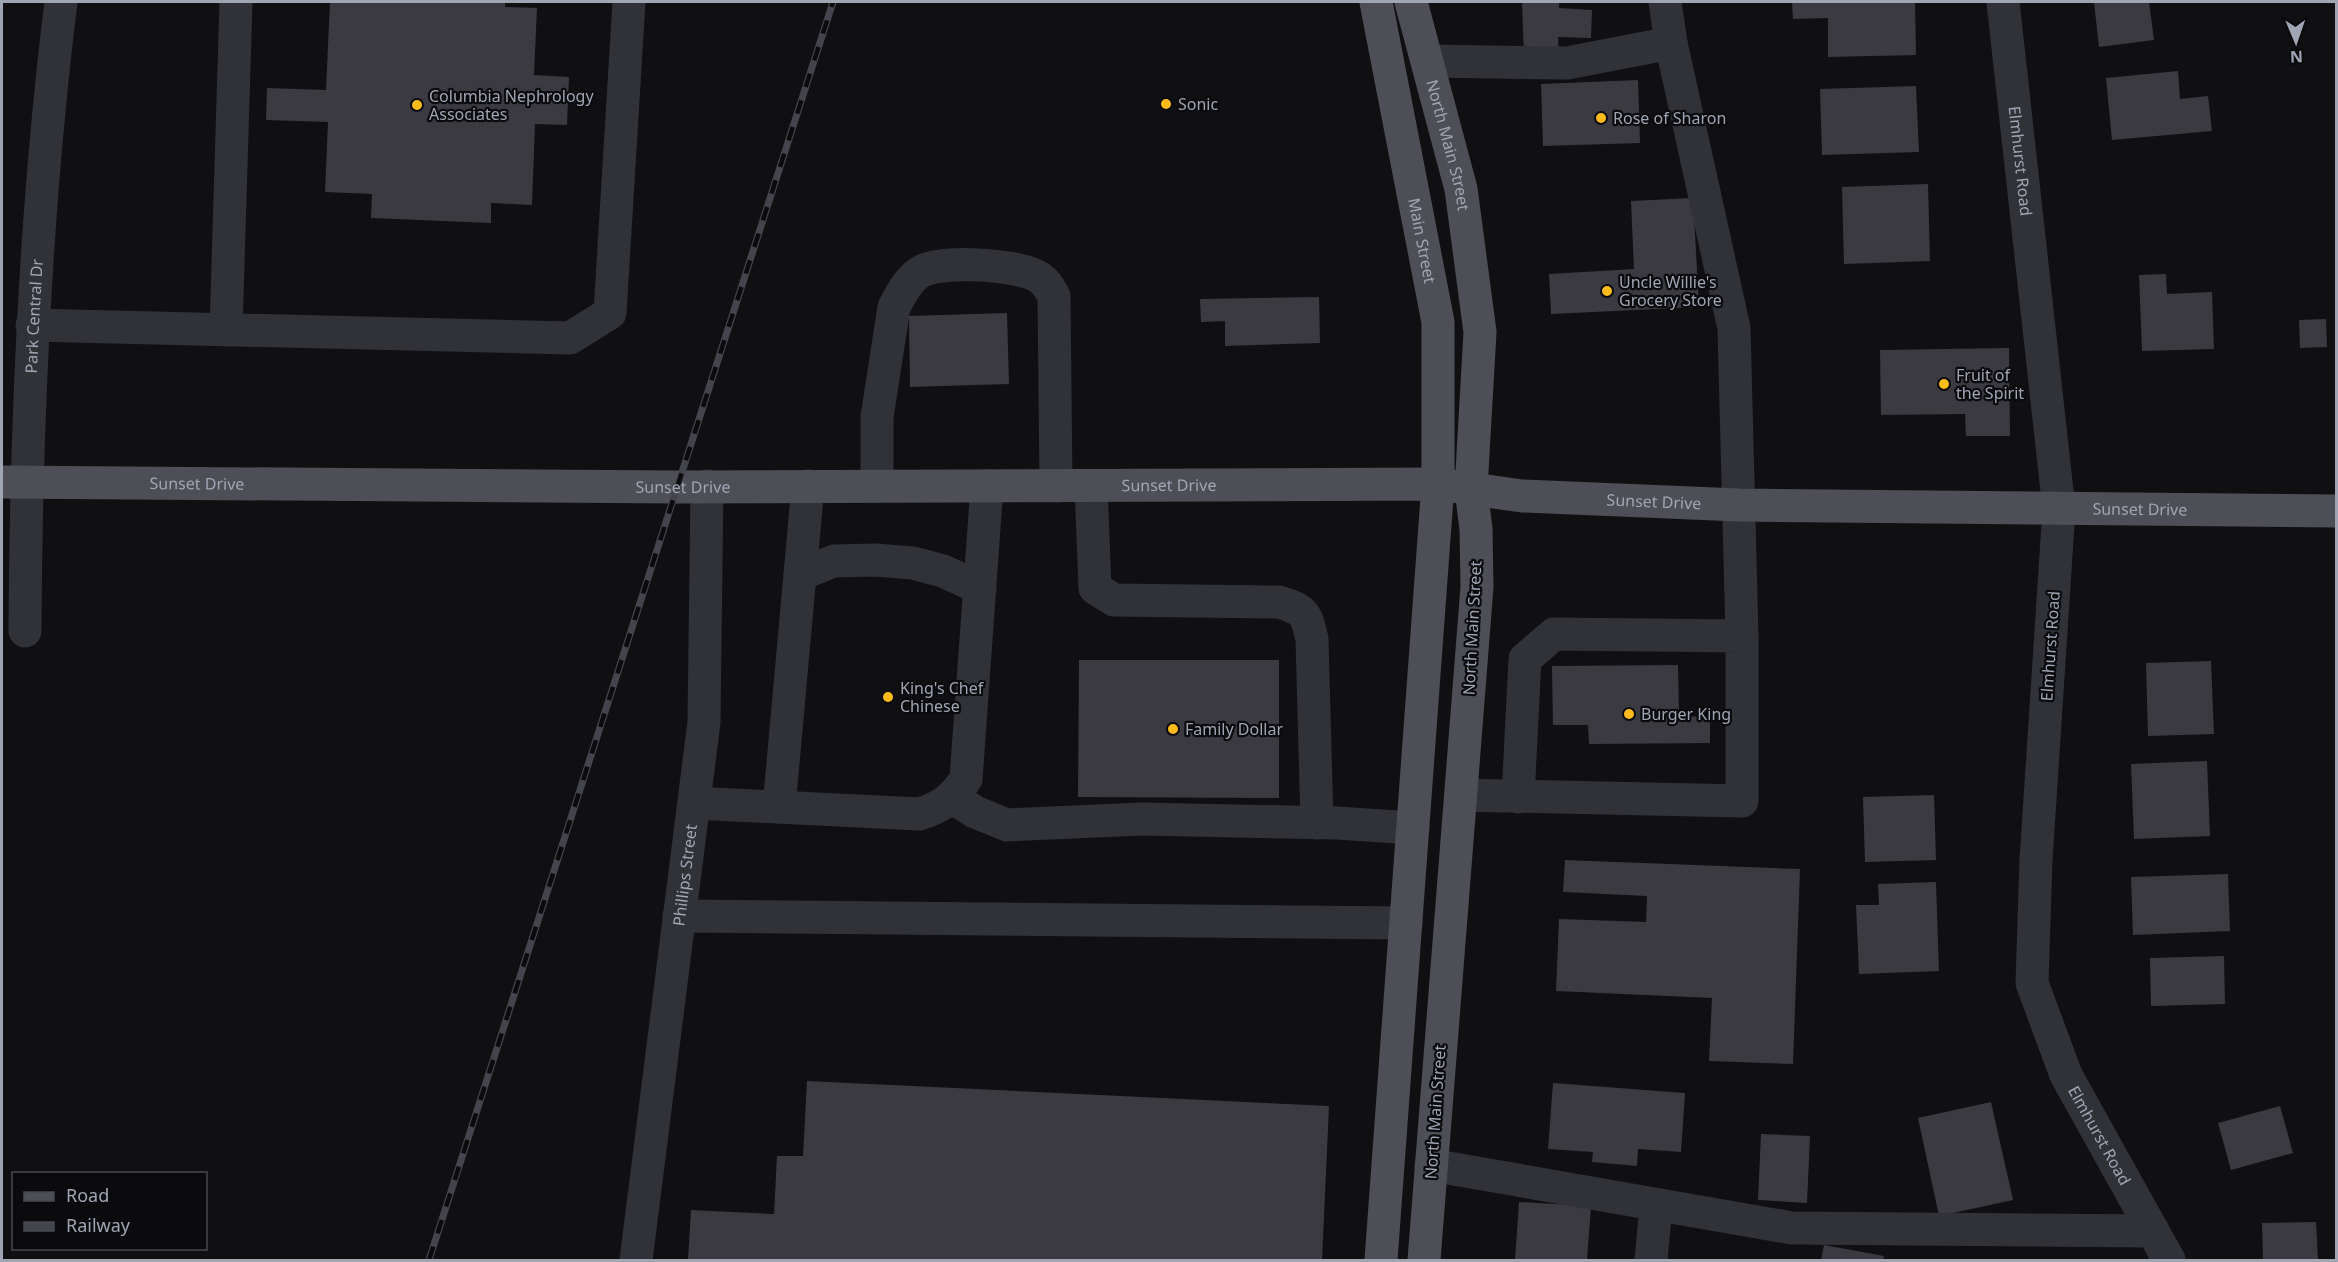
<svg xmlns="http://www.w3.org/2000/svg" width="2338" height="1262" viewBox="0 0 2338 1262" font-family="'Noto Sans',sans-serif">
<rect width="100%" height="100%" fill="#101012"/>
<g fill="#3a3a40">
<polygon points="330,2 505,2 505,7 537,8 534,75 569,77 567,125 535,124 532,205 491,203 491,223 371,218 372,194 325,192 328,122 266,120 267,88 326,90"/>
<polygon points="1522,2 1559,2 1559,8 1592,10 1591,38 1558,37 1559,57 1524,56"/>
<polygon points="1792,2 1915,2 1916,55 1828,57 1828,18 1793,19"/>
<polygon points="2094,2 2149,2 2154,40 2099,47"/>
<polygon points="2178,71 2180,99 2208,96 2212,131 2112,140 2106,78"/>
<polygon points="1638,80 1640,143 1543,146 1541,84"/>
<polygon points="1916,86 1919,152 1822,155 1820,89"/>
<polygon points="1928,184 1930,261 1844,264 1842,187"/>
<polygon points="1693,198 1699,307 1551,314 1549,274 1634,269 1631,201"/>
<polygon points="2166,274 2167,294 2212,292 2214,349 2142,351 2139,275"/>
<polygon points="1319,297 1320,343 1225,346 1225,321 1201,322 1200,299"/>
<polygon points="1007,313 1009,384 910,387 909,316"/>
<polygon points="2326,319 2327,347 2300,348 2299,320"/>
<polygon points="2009,348 2010,436 1966,436 1965,414 1881,415 1880,350"/>
<polygon points="1079,660 1279,660 1279,798 1078,797"/>
<polygon points="2211,661 2214,734 2148,736 2146,663"/>
<polygon points="1678,665 1679,717 1710,716 1710,743 1589,744 1588,725 1553,725 1552,666"/>
<polygon points="2207,761 2210,836 2134,839 2131,764"/>
<polygon points="1934,795 1936,860 1865,862 1863,797"/>
<polygon points="1565,860 1800,869 1793,1064 1709,1061 1712,998 1556,991 1559,919 1646,922 1647,896 1563,892"/>
<polygon points="2228,874 2230,931 2133,935 2131,877"/>
<polygon points="1936,882 1939,971 1859,974 1856,905 1879,905 1878,884"/>
<polygon points="2224,956 2225,1004 2151,1006 2150,958"/>
<polygon points="807,1081 1329,1106 1322,1260 688,1260 691,1210 774,1214 777,1156 803,1156"/>
<polygon points="1553,1083 1685,1093 1681,1152 1638,1149 1637,1166 1592,1162 1593,1152 1548,1149"/>
<polygon points="1991,1102 2013,1200 1939,1216 1918,1118"/>
<polygon points="2280,1106 2293,1153 2231,1170 2218,1123"/>
<polygon points="1761,1134 1810,1136 1807,1203 1758,1200"/>
<polygon points="1519,1202 1591,1206 1587,1260 1515,1260"/>
<polygon points="2316,1222 2318,1260 2263,1260 2262,1223"/>
<polygon points="1824,1245 1884,1256 1883,1260 1821,1260"/>
</g>
<g fill="none" stroke-linecap="round" stroke-linejoin="round">
<g stroke="#313237" stroke-width="33">
<polyline points="1665,2 1671,43 1734,328 1742,636"/>
<path id="s1" d="M2003 2 2059 509 2036 860 2032 983 2066 1075 2169 1260"/>
<polyline points="1427,61 1567,63 1671,43"/>
<polyline points="32,325 570,338 610,313 629,2"/>
<polyline points="226,330 236,2"/>
<path d="M877 486V417L894 307C901 294 909 278 922 271 945 260 1019 264 1040 278 1047 283 1050 289 1054 296L1056 486"/>
<path d="M1091 486 1095 588 1114 600 1279 602C1305 610 1306 613 1312 639L1317 823"/>
<polyline points="801,574 834,561 875,560 913,563 943,571 980,588"/>
<path id="s2" d="M25 631C26 420 35 211 61 2"/>
<polyline points="1461,795 1742,801 1742,636 1554,634 1525,659 1518,797"/>
<polyline points="953,798 975,812 1007,825 1142,819 1337,823 1413,828"/>
<path d="M694 803 919 814C941 808 953 798 966 779L987 486"/>
<polyline points="779,807 808,486"/>
<polyline points="679,916 1406,923"/>
<polyline points="1431,1165 1792,1228 2153,1231"/>
<path id="s3" d="M636 1260 704 722 707 486"/>
<polyline points="1651,1260 1656,1206"/>
</g>
<g stroke="#4d4e56" stroke-width="33">
<path id="s4" d="M1376 2 1438 322V484L1381 1260"/>
<path id="s5" d="M1411 2 1461 189 1480 332 1471 489 1476 529 1477 587 1424 1260"/>
<path id="s6" d="M2 482 676 487 1438 484 1522 496 1739 505 2336 511"/>
</g>
<g stroke="#44454c" stroke-width="7">
<polyline id="rail" points="429,1260 833,2"/>
</g>
<use href="#rail" stroke="#0b0b0d" stroke-width="4.5" stroke-dasharray="14" stroke-linecap="butt"/>
</g>
<g fill="#ffbb1b" stroke="#0b0b0d" stroke-width="2">
<circle cx="1166" cy="104" r="6"/>
<circle cx="417" cy="105" r="6"/>
<circle cx="1601" cy="118" r="6"/>
<circle cx="1607" cy="291" r="6"/>
<circle cx="1944" cy="384" r="6"/>
<circle cx="888" cy="697" r="6"/>
<circle cx="1629" cy="714" r="6"/>
<circle cx="1173" cy="729" r="6"/>
</g>
<g text-anchor="middle" stroke-width="4.5" stroke-linejoin="round" paint-order="stroke">
<g font-size="16" fill="#a0a5b4" stroke="#0b0b0d" text-anchor="start">
<text x="429" y="102">Columbia Nephrology<tspan x="429" dy="18">Associates</tspan></text>
<text x="1178" y="110">Sonic</text>
<text x="1613" y="124">Rose of Sharon</text>
<text x="1619" y="288">Uncle Willie's<tspan x="1619" dy="18">Grocery Store</tspan></text>
<text x="1956" y="381">Fruit of<tspan x="1956" dy="18">the Spirit</tspan></text>
<text x="900" y="694">King's Chef<tspan x="900" dy="18">Chinese</tspan></text>
<text x="1641" y="720">Burger King</text>
<text x="1185" y="735">Family Dollar</text>
</g>
<g font-size="16" fill="#a0a5b4" stroke="#0b0b0d">
<text dy="6" stroke="none"><textPath href="#s5" startOffset="148">North Main Street</textPath></text>
<text dy="6" stroke="none"><textPath href="#s1" startOffset="160">Elmhurst Road</textPath></text>
<text dy="6" stroke="none"><textPath href="#s4" startOffset="243">Main Street</textPath></text>
<text dy="6" stroke="none"><textPath href="#s2" startOffset="315">Park Central Dr</textPath></text>
<text dy="6" stroke="none"><textPath href="#s6" startOffset="195">Sunset Drive</textPath></text>
<text dy="6" stroke="none"><textPath href="#s6" startOffset="1167">Sunset Drive</textPath></text>
<text dy="6" stroke="none"><textPath href="#s6" startOffset="681">Sunset Drive</textPath></text>
<text dy="6" stroke="none"><textPath href="#s6" startOffset="1653">Sunset Drive</textPath></text>
<text dy="6" stroke="none"><textPath href="#s6" startOffset="2139">Sunset Drive</textPath></text>
<text transform="translate(1472 628) rotate(-87)" y="6">North Main Street</text>
<text transform="translate(2050 646) rotate(-86)" y="6">Elmhurst Road</text>
<text dy="6" stroke="none"><textPath href="#s3" startOffset="388">Phillips Street</textPath></text>
<text transform="translate(1435 1112) rotate(-86)" y="6">North Main Street</text>
<text dy="6" stroke="none"><textPath href="#s1" startOffset="1152">Elmhurst Road</textPath></text>
</g>
</g>
<rect width="2338" height="1262" fill="none" stroke="#a0a5b4" stroke-width="6"/>
<rect x="12" y="1172" width="195" height="78" fill="#0b0b0d" stroke="#474950" stroke-width="1.5"/>
<rect x="24" y="1192" width="30" height="9" fill="#4d4e56" stroke="#474950" stroke-width="1.5"/>
<text x="66" y="1202" font-size="18" fill="#a0a5b4">Road</text>
<rect x="24" y="1222" width="30" height="9" fill="#44454c" stroke="#474950" stroke-width="1.5"/>
<text x="66" y="1232" font-size="18" fill="#a0a5b4">Railway</text>
<g transform="translate(2296 42) rotate(178)" stroke="#0b0b0d" stroke-width="4.5" paint-order="stroke">
<path d="M0-4.5L10 22L0 15L-10 22Z" fill="#a0a5b4"/>
<text y="-9" font-size="16" font-weight="bold" text-anchor="middle" fill="#a0a5b4">N</text>
</g>
</svg>
